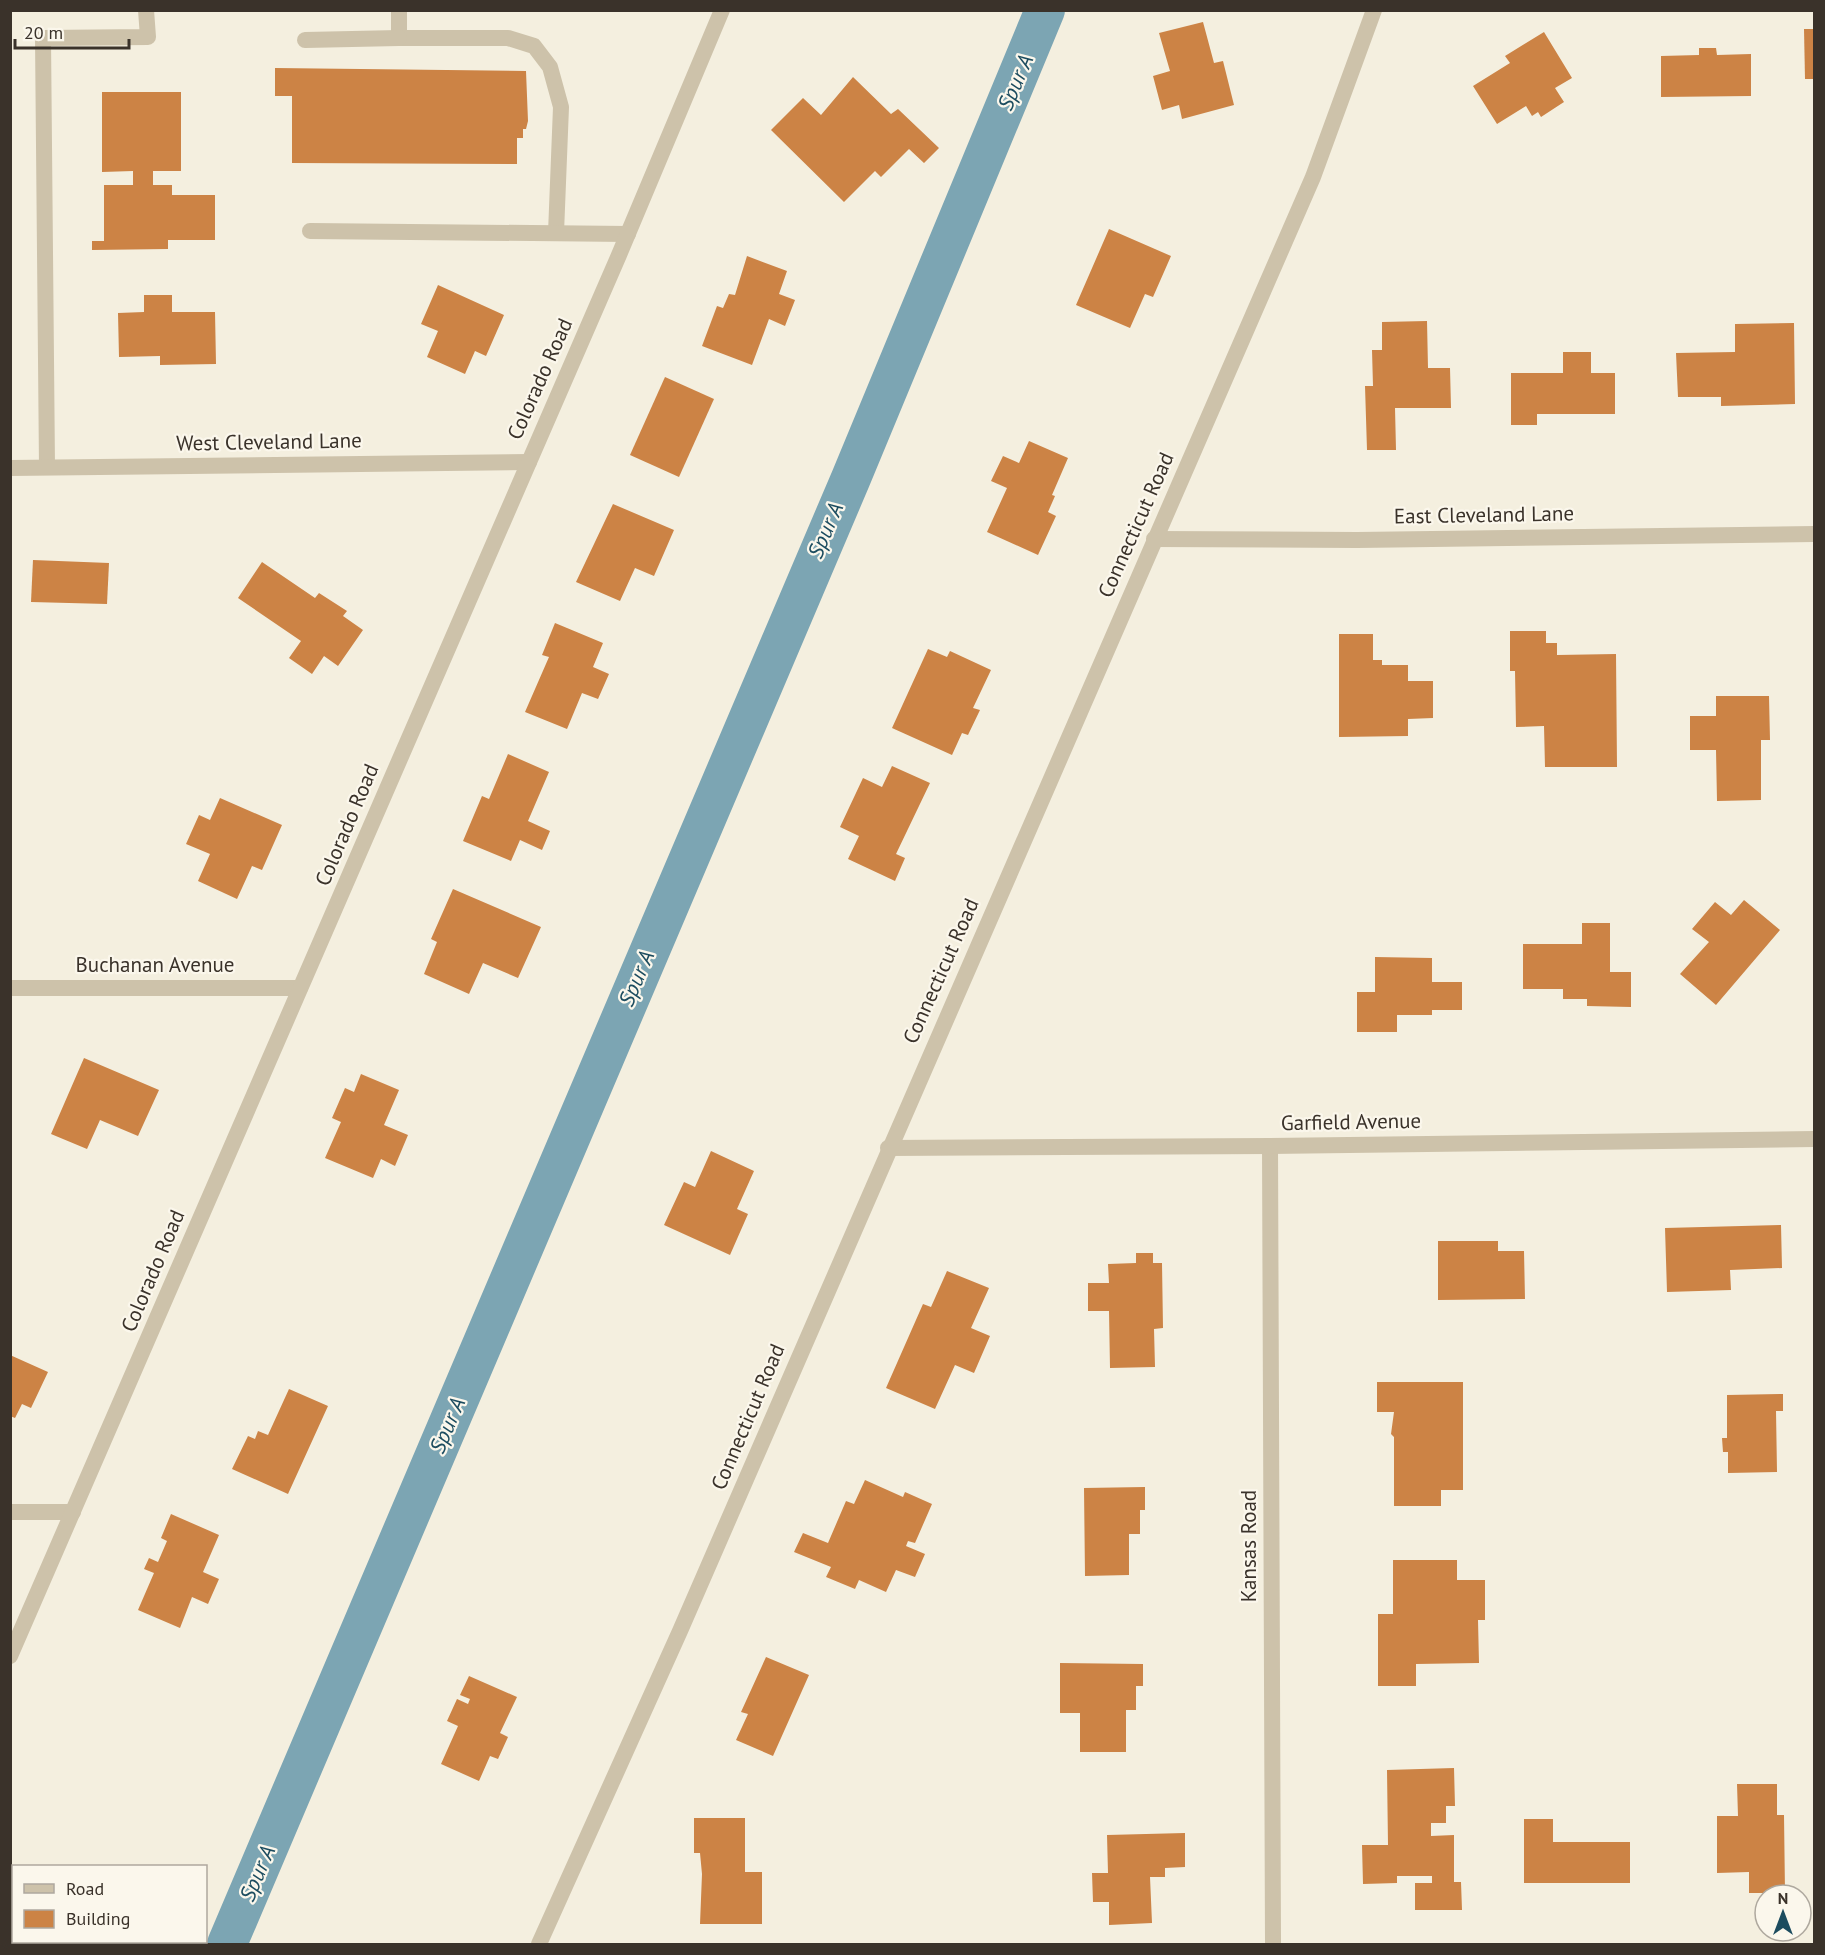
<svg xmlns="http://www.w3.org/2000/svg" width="1825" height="1955" viewBox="0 0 1825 1955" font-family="'PT Sans',sans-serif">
<rect width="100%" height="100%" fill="#f4efdf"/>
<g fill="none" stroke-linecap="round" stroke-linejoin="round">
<polyline stroke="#7ca5b3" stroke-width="40" points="227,1944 851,478 1045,10"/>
</g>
<g fill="#cc8345">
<polygon points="1203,22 1214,63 1223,61 1234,105 1182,119 1179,105 1162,110 1153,76 1170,71 1159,33"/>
<polygon points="1804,29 1814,29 1814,79 1805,79"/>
<polygon points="1544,32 1572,78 1555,88 1564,102 1541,117 1538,112 1532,116 1526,106 1497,124 1473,86 1510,63 1505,56"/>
<polygon points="1699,48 1716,48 1717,55 1751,54 1751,96 1661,97 1661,56 1699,55"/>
<polygon points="275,68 526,71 528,121 526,129 523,129 523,138 517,138 517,164 292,163 292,96 275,96"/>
<polygon points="853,77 891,114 898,109 939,148 924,163 909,149 881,177 875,171 844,202 771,130 803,98 821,115"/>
<polygon points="102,92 181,92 181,171 153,171 153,185 172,185 172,195 215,195 215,240 168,240 168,249 92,250 92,241 104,241 104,185 133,185 133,171 102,172"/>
<polygon points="1109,229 1171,256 1153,297 1145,294 1130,328 1076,305"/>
<polygon points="747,256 787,271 779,294 795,300 785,326 769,319 752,365 702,346 717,306 723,308 729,294 735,295"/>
<polygon points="438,285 504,315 486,356 475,351 465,374 427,357 438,331 421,324"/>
<polygon points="144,295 172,295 172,312 215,312 216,364 160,365 160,356 119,357 118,313 144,312"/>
<polygon points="1427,321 1428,368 1450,368 1451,408 1395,408 1396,450 1367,450 1365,386 1373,386 1372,350 1382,350 1382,322"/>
<polygon points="1794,323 1795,404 1721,406 1721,397 1678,397 1676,353 1735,352 1735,324"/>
<polygon points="1563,352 1591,352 1591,373 1615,373 1615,414 1537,414 1537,425 1511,425 1511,373 1563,373"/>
<polygon points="665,377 714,399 679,477 630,455"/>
<polygon points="1029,441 1068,458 1052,495 1055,496 1048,512 1056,516 1038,555 987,532 1007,488 991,481 1003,456 1019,463"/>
<polygon points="613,504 674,530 654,576 635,568 620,601 576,582"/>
<polygon points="33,560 109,563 107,604 31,602"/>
<polygon points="262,562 315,598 319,593 347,611 343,616 363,630 338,666 324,656 312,674 289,658 301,641 238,598"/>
<polygon points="555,623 603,643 593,667 609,674 598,699 582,693 567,729 525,712 549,657 542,655"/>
<polygon points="1510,631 1546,631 1546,643 1557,643 1557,655 1616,654 1617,767 1545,767 1544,726 1516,727 1515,671 1510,671"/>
<polygon points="1339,634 1373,634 1373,660 1382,660 1382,665 1408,665 1408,681 1433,681 1433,718 1408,719 1408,736 1339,737"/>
<polygon points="928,649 947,657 950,651 991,670 973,708 980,710 968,735 962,733 952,755 892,728"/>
<polygon points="1716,696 1769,696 1770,740 1761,740 1761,800 1717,801 1716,750 1690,750 1690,716 1716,716"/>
<polygon points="508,754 549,772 528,821 550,831 542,850 520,840 511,861 463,841 482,796 489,799"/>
<polygon points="892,766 930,783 896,854 905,858 895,881 848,859 859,836 840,827 863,778 882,787"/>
<polygon points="220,798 282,825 262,870 252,866 237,899 198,881 210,854 186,844 199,815 210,820"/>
<polygon points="453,889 541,927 518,978 483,963 469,994 424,974 437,942 431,939"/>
<polygon points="1744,900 1780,930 1716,1005 1680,974 1709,942 1692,929 1715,902 1731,915"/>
<polygon points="1582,923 1610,923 1610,972 1631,972 1631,1007 1587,1006 1587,999 1563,999 1563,989 1523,989 1523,944 1582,944"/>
<polygon points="1375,957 1432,958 1432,982 1462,982 1462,1010 1432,1010 1432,1015 1397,1015 1397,1032 1357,1032 1357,992 1375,992"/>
<polygon points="84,1058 159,1090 138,1136 100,1120 87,1149 51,1134"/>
<polygon points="361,1074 399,1090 384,1125 408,1135 395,1166 381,1159 373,1178 325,1158 341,1122 332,1118 345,1088 354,1092"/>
<polygon points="711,1151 754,1171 737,1209 748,1214 730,1255 664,1225 684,1182 695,1187"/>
<polygon points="1781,1225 1782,1268 1730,1270 1731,1290 1667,1292 1665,1228"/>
<polygon points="1438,1241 1498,1241 1498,1251 1524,1251 1525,1299 1438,1300"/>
<polygon points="1136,1253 1153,1253 1153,1263 1162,1263 1163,1328 1154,1329 1155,1367 1110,1368 1109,1311 1088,1311 1088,1283 1109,1283 1108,1264 1136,1263"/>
<polygon points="947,1271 989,1288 971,1328 990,1336 974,1373 955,1365 935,1409 886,1388 923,1304 931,1307"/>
<polygon points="10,1355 48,1372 31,1408 22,1404 15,1418 10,1416"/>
<polygon points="1377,1382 1463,1382 1463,1490 1441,1490 1441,1506 1394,1506 1394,1437 1391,1434 1394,1412 1377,1412"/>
<polygon points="289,1389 328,1406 288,1494 232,1469 248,1436 255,1439 258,1431 268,1435"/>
<polygon points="1783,1394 1783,1411 1776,1411 1777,1472 1728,1473 1728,1452 1723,1452 1722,1438 1727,1438 1727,1395"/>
<polygon points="865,1480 903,1497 905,1492 932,1504 915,1543 908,1541 906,1546 925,1554 915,1577 896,1570 886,1592 859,1580 855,1589 826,1577 831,1567 794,1552 803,1533 828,1543 846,1501 854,1504"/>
<polygon points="1145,1487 1145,1510 1140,1510 1140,1534 1129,1534 1129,1575 1085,1576 1084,1488"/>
<polygon points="171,1514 219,1535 203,1572 219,1579 208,1604 192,1597 180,1628 138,1610 154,1573 144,1569 149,1558 158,1562 167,1541 161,1538"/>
<polygon points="1393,1560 1457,1560 1457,1580 1485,1580 1485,1620 1478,1620 1479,1663 1416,1664 1416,1686 1378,1686 1378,1614 1393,1614"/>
<polygon points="766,1657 809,1675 773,1756 736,1740 748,1714 741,1712"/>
<polygon points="1060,1663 1143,1664 1143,1686 1136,1686 1136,1710 1126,1710 1126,1752 1080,1752 1080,1713 1060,1713"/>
<polygon points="469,1676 517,1697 500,1733 508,1737 498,1759 490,1756 479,1781 441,1764 458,1726 447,1721 457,1699 468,1704 470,1699 460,1695"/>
<polygon points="1454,1768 1455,1806 1446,1806 1446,1823 1431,1823 1431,1836 1454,1835 1454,1882 1461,1882 1462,1910 1415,1910 1415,1883 1432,1883 1432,1876 1397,1876 1397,1883 1363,1884 1362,1845 1388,1845 1387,1770"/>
<polygon points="1737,1784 1777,1784 1777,1815 1784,1815 1785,1893 1749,1893 1749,1872 1717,1873 1717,1816 1738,1816"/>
<polygon points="694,1818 745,1818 745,1872 762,1872 762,1924 700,1924 702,1874 700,1853 694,1853"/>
<polygon points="1524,1819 1553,1819 1553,1842 1630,1842 1630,1883 1524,1883"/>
<polygon points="1185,1833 1185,1867 1165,1868 1165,1877 1150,1877 1152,1923 1109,1925 1109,1902 1093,1902 1092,1873 1108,1873 1107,1835"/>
</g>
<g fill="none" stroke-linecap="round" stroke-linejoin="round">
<g stroke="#cdc2aa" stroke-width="16">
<polyline points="399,10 399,38 508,38 534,46 550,67 561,107 556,233"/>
<polyline points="305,40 399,38"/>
<polyline points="310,231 628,234"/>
<polyline points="47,467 43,38 148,37 146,10"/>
</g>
<g stroke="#cdc2aa" stroke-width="16">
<polyline points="10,468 529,462"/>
<polyline points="1154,539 1357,540 1814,534"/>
<polyline points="10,988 300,988"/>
<polyline points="1270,1146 1273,1944"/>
<polyline points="888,1148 1270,1146 1814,1139"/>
<polyline points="10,1512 73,1512"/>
<polyline points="10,1656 619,255 722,10"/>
<polyline points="539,1944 680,1631 1313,177 1374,10"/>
</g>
</g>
<g text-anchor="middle" stroke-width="4.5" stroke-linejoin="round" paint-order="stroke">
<g font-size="21" fill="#3a322a" stroke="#fbf7ec">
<text transform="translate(540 379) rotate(-66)" y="7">Colorado Road</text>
<text transform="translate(269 442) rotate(-1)" y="7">West Cleveland Lane</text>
<text transform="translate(1484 515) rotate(-1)" y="7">East Cleveland Lane</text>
<text transform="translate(1136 525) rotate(-66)" y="7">Connecticut Road</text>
<text transform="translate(347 825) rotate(-67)" y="7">Colorado Road</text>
<text x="155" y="972">Buchanan Avenue</text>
<text transform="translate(941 971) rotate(-66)" y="7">Connecticut Road</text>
<text transform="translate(1351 1122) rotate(-1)" y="7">Garfield Avenue</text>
<text transform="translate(153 1271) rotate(-67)" y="7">Colorado Road</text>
<text transform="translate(748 1417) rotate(-67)" y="7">Connecticut Road</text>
<text transform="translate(1249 1546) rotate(-90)" y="7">Kansas Road</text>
</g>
<g font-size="22" font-style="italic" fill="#1c4c5f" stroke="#fbf7ec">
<text transform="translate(1015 82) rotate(-67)" y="8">Spur A</text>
<text transform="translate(825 530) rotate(-67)" y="8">Spur A</text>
<text transform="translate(636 978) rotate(-67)" y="8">Spur A</text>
<text transform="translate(447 1425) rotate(-67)" y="8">Spur A</text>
<text transform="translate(257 1873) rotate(-67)" y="8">Spur A</text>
</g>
</g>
<rect width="1825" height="1955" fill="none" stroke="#3a322a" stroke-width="24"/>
<rect x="12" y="1865" width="195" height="78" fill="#fbf7ec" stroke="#aea89e" stroke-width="1.5"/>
<rect x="24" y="1884" width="30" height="9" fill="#cdc2aa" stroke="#aea89e" stroke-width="1.5"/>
<text x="66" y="1895" font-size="18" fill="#3a322a">Road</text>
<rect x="24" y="1910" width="30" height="18" fill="#cc8345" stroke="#aea89e" stroke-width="1.5"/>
<text x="66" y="1925" font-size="18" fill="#3a322a">Building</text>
<g transform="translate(1783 1913)"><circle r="28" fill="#fbf7ec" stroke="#aea89e" stroke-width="1.5"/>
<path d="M0-4.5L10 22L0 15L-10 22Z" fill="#1c4c5f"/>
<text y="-9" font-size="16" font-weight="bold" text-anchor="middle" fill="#3a322a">N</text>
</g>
<path d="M15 39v9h114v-9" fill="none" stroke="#3a322a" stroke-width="3"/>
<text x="24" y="39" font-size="18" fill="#3a322a" stroke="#fbf7ec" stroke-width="4.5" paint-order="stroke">20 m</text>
</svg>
